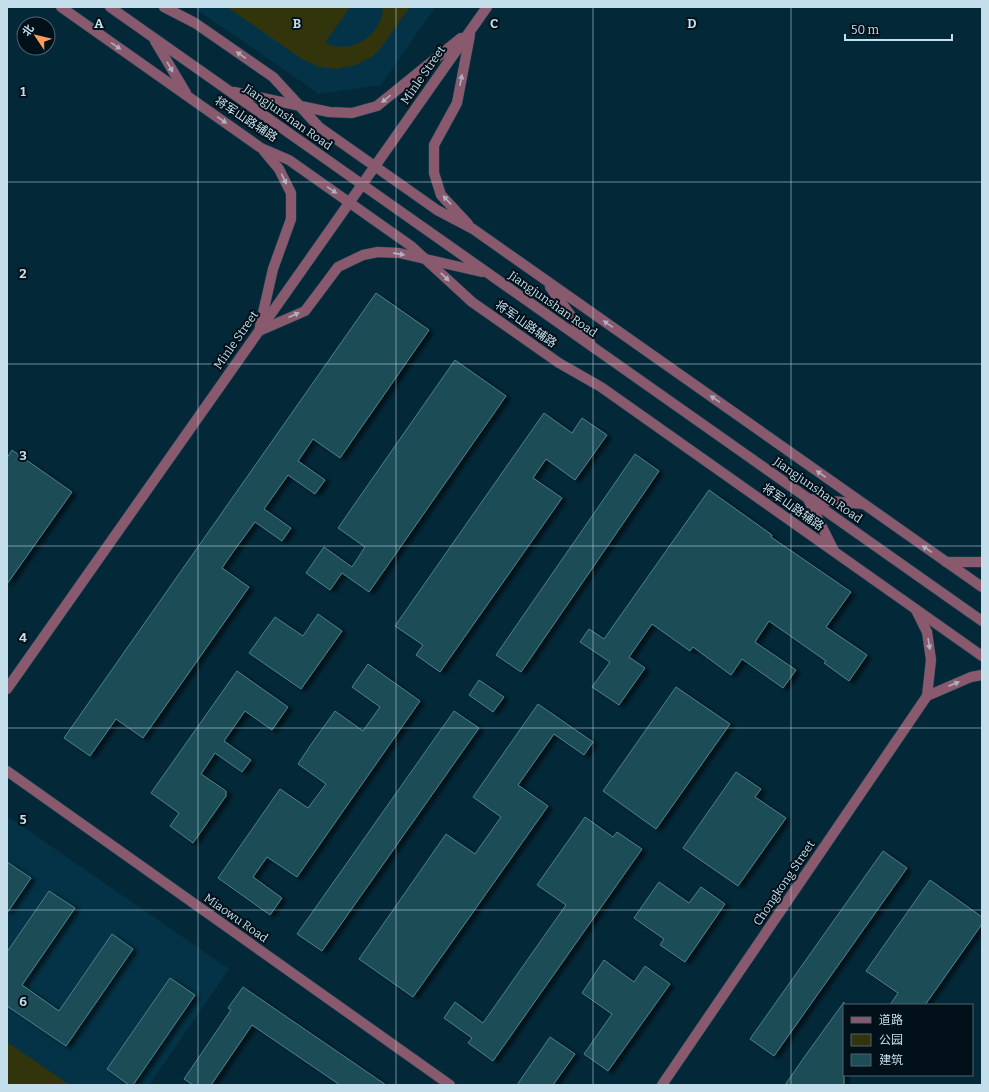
<svg xmlns="http://www.w3.org/2000/svg" width="989" height="1092" viewBox="0 0 989 1092" font-family="Bitter,'Noto Sans SC',serif">
<defs>
<filter id="shadow"><feDropShadow dx="4.5" dy="2.5" stdDeviation="2" flood-color="#0009"/></filter>
</defs>
<rect width="100%" height="100%" fill="#032939"/>
<g fill="#043347">
<polygon points="193,7 435,7 381,85 319,94"/>
<polygon points="7,816 229,969 149,1085 7,1085"/>
</g>
<g fill="#32340c">
<path d="M227 7H350L325 43C351 55 382 36 383 7H410L380 49 373 56 356 65 337 69 319 67 302 59Z"/>
<polygon points="7,1042 70,1085 7,1085"/>
</g>
<g fill="#1d4d56" stroke="#47828e" filter="url(#shadow)">
<polygon points="376,293 429,330 340,458 313,439 298,461 325,480 315,494 288,475 264,509 291,528 282,541 255,522 233,552 222,568 249,587 143,738 116,719 90,756 64,738"/>
<polygon points="455,360 506,396 369,592 342,573 330,590 306,573 324,547 352,567 365,547 338,528"/>
<polygon points="544,413 572,433 582,418 607,435 575,480 546,459 533,478 562,498 440,672 416,655 423,645 395,626"/>
<polygon points="12,450 72,492 7,584 7,458"/>
<polygon points="635,454 659,471 521,672 496,655"/>
<polygon points="709,490 772,535 771,537 851,592 826,627 867,655 849,681 824,663 826,661 769,621 755,642 796,670 783,688 742,659 731,675 693,647 690,651 652,624 629,657 645,668 619,705 592,687 610,662 580,642 589,629 604,639"/>
<polygon points="318,614 342,631 301,689 249,653 275,617 303,636"/>
<polygon points="368,664 420,701 297,877 267,857 253,877 282,898 270,915 218,878 280,789 308,808 326,784 298,764 310,746 335,711 363,731 380,707 352,687"/>
<polygon points="237,671 288,707 272,730 245,711 224,741 251,760 242,772 215,753 201,774 226,791 226,796 193,843 170,826 179,813 151,793"/>
<polygon points="479,680 504,697 493,712 469,695"/>
<polygon points="676,687 730,724 656,829 603,791"/>
<polygon points="538,704 593,742 584,755 554,734 518,785 548,806 413,997 359,959 446,834 475,854 501,817 473,797"/>
<polygon points="454,711 479,728 322,951 297,934"/>
<polygon points="736,772 761,789 755,797 786,818 738,886 683,848"/>
<polygon points="585,817 613,837 617,832 642,849 493,1061 468,1043 472,1038 444,1018 455,1002 483,1023 566,905 537,885"/>
<polygon points="883,851 907,868 774,1056 750,1039"/>
<polygon points="7,862 31,878 7,913"/>
<polygon points="930,880 982,917 982,924 925,1005 890,1005 898,993 866,971"/>
<polygon points="659,882 689,903 701,887 725,904 685,962 660,945 664,939 634,918"/>
<polygon points="49,891 75,908 22,985 59,1011 112,934 133,949 66,1046 7,1006 7,952"/>
<polygon points="604,960 634,982 645,966 670,984 608,1071 584,1054 612,1014 582,993"/>
<polygon points="170,978 195,995 133,1085 129,1085 107,1069"/>
<polygon points="243,987 386,1085 340,1085 252,1025 211,1085 193,1085 184,1079 231,1010 228,1008"/>
<polygon points="844,1002 844,1085 785,1085 803,1059"/>
<polygon points="550,1037 575,1054 570,1061 553,1085 517,1085"/>
</g>
<g fill="none" stroke-linecap="round" stroke-linejoin="round">
<g stroke="#224655" stroke-width="11">
<g id="minor">
<polyline points="61,7 261,148 289,160 411,246 472,302 559,363 601,387 982,656"/>
<polyline points="110,7 982,621"/>
<polyline points="164,7 195,23 273,77 319,127 437,210 473,229 982,587"/>
<polyline points="155,41 186,93"/>
<polyline points="234,92 329,112 352,113 377,106 461,38"/>
<polyline points="468,224 441,195 434,173 434,145 457,103 470,35"/>
<polyline points="550,287 590,342"/>
<polyline points="260,326 273,269 291,219 291,193 279,169 264,151"/>
<polyline points="259,331 305,311 338,267 363,255 378,252 399,253 482,272"/>
<polyline points="809,499 863,504"/>
<polyline points="809,501 834,551"/>
<polyline points="946,562 982,562"/>
<polyline points="7,689 487,7"/>
<polyline points="927,696 971,677 982,675"/>
<polyline points="7,771 450,1085"/>
<polyline points="662,1085 927,696 931,660 927,632 916,610"/>
</g>
</g>
<use href="#minor" stroke="#895a6e" stroke-width="10"/>
</g>
<defs><path id="oneway-solid" d="M-6-.8H1V-3.2L6.5 0L1 3.2V.8H-6Z"/></defs>
<g fill="#b0b0bf">
<use href="#oneway-solid" transform="translate(116 46) rotate(35)"/>
<use href="#oneway-solid" transform="translate(241 55) rotate(-145)"/>
<use href="#oneway-solid" transform="translate(170 67) rotate(60)"/>
<use href="#oneway-solid" transform="translate(461 80) rotate(-79)"/>
<use href="#oneway-solid" transform="translate(386 99) rotate(141)"/>
<use href="#oneway-solid" transform="translate(222 120) rotate(35)"/>
<use href="#oneway-solid" transform="translate(284 179) rotate(64)"/>
<use href="#oneway-solid" transform="translate(332 190) rotate(35)"/>
<use href="#oneway-solid" transform="translate(447 200) rotate(-133)"/>
<use href="#oneway-solid" transform="translate(399 254) rotate(8)"/>
<use href="#oneway-solid" transform="translate(445 277) rotate(43)"/>
<use href="#oneway-solid" transform="translate(294 315) rotate(-24)"/>
<use href="#oneway-solid" transform="translate(608 324) rotate(-145)"/>
<use href="#oneway-solid" transform="translate(715 399) rotate(-145)"/>
<use href="#oneway-solid" transform="translate(821 474) rotate(-145)"/>
<use href="#oneway-solid" transform="translate(927 549) rotate(-145)"/>
<use href="#oneway-solid" transform="translate(929 644) rotate(81)"/>
<use href="#oneway-solid" transform="translate(954 684) rotate(-23)"/>
</g>
<path fill="none" stroke="#c5deeb" stroke-width="1" stroke-opacity="0.55" d="M198 7V1085M396 7V1085M593 7V1085M791 7V1085M7 182H982M7 364H982M7 546H982M7 728H982M7 910H982"/>
<g text-anchor="middle" stroke-width="4" stroke-linejoin="round" paint-order="stroke">
<g font-size="12" fill="#c5deeb" stroke="#011019">
<text transform="translate(423 75) rotate(-55)" y="4">Minle Street</text>
<text transform="translate(288 117) rotate(35)" y="4">Jiangjunshan Road</text>
<text transform="translate(246 119) rotate(33)" y="4">将军山路辅路</text>
<text transform="translate(553 304) rotate(35)" y="4">Jiangjunshan Road</text>
<text transform="translate(526 324) rotate(35)" y="4">将军山路辅路</text>
<text transform="translate(236 340) rotate(-55)" y="4">Minle Street</text>
<text transform="translate(818 490) rotate(35)" y="4">Jiangjunshan Road</text>
<text transform="translate(793 507) rotate(35)" y="4">将军山路辅路</text>
<text transform="translate(784 883) rotate(-56)" y="4">Chongkong Street</text>
<text transform="translate(236 918) rotate(35)" y="4">Miaowu Road</text>
</g>
</g>
<g font-size="13" text-anchor="middle" font-weight="bold" fill="#c5deeb" stroke="#011019" stroke-width="4" stroke-linejoin="round" paint-order="stroke">
<text x="99" y="28">A</text>
<text x="297" y="28">B</text>
<text x="494" y="28">C</text>
<text x="692" y="28">D</text>
<text x="23" y="96">1</text>
<text x="23" y="278">2</text>
<text x="23" y="460">3</text>
<text x="23" y="642">4</text>
<text x="23" y="824">5</text>
<text x="23" y="1006">6</text>
</g>
<rect width="989" height="1092" fill="none" stroke="#c5deeb" stroke-width="16"/>
<rect x="843" y="1004" width="130" height="72" fill="#011019" stroke="#4f626d"/>
<rect x="851" y="1017" width="20" height="6" fill="#895a6e" stroke="#4f626d"/>
<text x="879" y="1024" font-size="12" fill="#c5deeb">道路</text>
<rect x="851" y="1034" width="20" height="12" fill="#32340c" stroke="#4f626d"/>
<text x="879" y="1044" font-size="12" fill="#c5deeb">公园</text>
<rect x="851" y="1054" width="20" height="12" fill="#1d4d56" stroke="#4f626d"/>
<text x="879" y="1064" font-size="12" fill="#c5deeb">建筑</text>
<g transform="translate(36 36) rotate(305)"><circle r="19" fill="#011019" stroke="#4f626d"/>
<path d="M0-3L7 15L0 10L-7 15Z" fill="#ff9b5a"/>
<text y="-6" font-size="11" font-weight="bold" text-anchor="middle" fill="#c5deeb">北</text>
</g>
<path d="M845 34v6h107v-6" fill="none" stroke="#c5deeb" stroke-width="2"/>
<text x="851" y="34" font-size="12" fill="#c5deeb" stroke="#011019" stroke-width="3" paint-order="stroke">50 m</text>
</svg>
